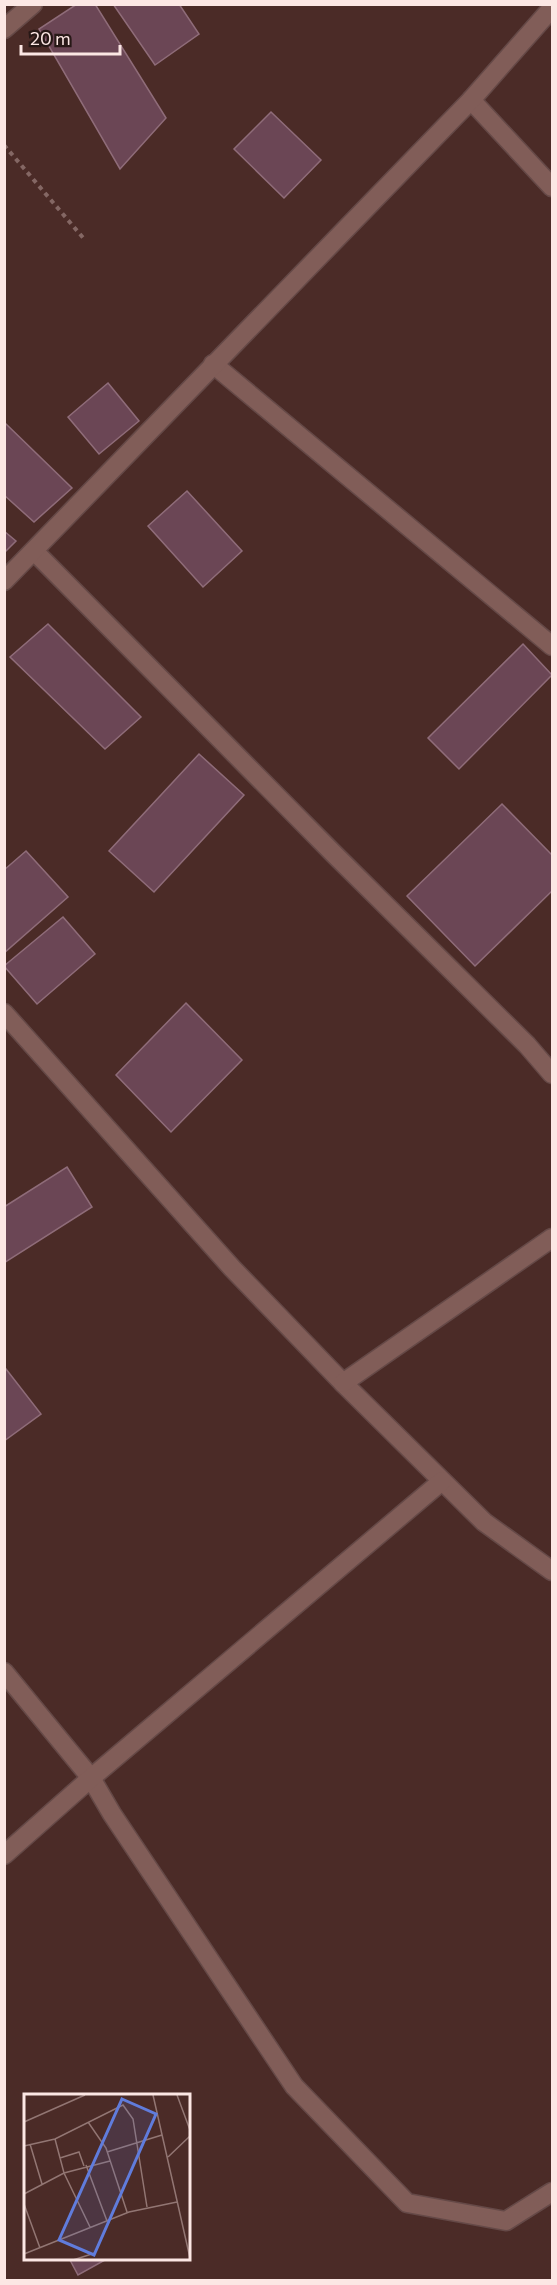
<svg xmlns="http://www.w3.org/2000/svg" width="557" height="2285" viewBox="0 0 557 2285" font-family="Commissioner,sans-serif">
<rect width="100%" height="100%" fill="#4b2b27"/>
<g fill="#6b4655" stroke="#8f6c79" stroke-width="1.5">
<polygon points="77,4 95,4 166,118 120,169 39,29"/>
<polygon points="113,4 179,4 199,34 155,65"/>
<polygon points="271,112 321,160 284,198 234,149"/>
<polygon points="108,383 139,421 99,454 68,417"/>
<polygon points="4,422 72,488 34,522 4,495"/>
<polygon points="187,491 242,551 203,587 148,526"/>
<polygon points="4,531 16,541 4,553"/>
<polygon points="48,624 141,717 105,749 10,657"/>
<polygon points="523,644 552,675 459,769 428,738"/>
<polygon points="199,754 244,795 154,892 109,851"/>
<polygon points="502,804 552,855 552,891 475,966 407,896"/>
<polygon points="26,851 68,897 4,953 4,870"/>
<polygon points="63,917 95,954 37,1004 4,966"/>
<polygon points="186,1003 242,1060 171,1132 116,1075"/>
<polygon points="67,1167 92,1207 4,1263 4,1207"/>
<polygon points="6,1369 41,1414 4,1441 4,1370"/>
<polygon points="70,2260 105,2260 78,2275"/>
</g>
<g fill="none" stroke-linecap="round" stroke-linejoin="round">
<g stroke="#654947" stroke-width="21">
<g id="minor">
<polyline points="4,29 33,4"/>
<polyline points="471,100 552,187"/>
<polyline points="213,364 552,646"/>
<polyline points="34,551 335,855 527,1045 552,1074"/>
<polyline points="4,581 471,100 552,8"/>
<polyline points="4,1013 232,1268 343,1383 484,1522 552,1571"/>
<polyline points="343,1383 552,1238"/>
<polyline points="4,1672 91,1778 112,1814 294,2086 407,2203 506,2221 552,2192"/>
<polyline points="4,1855 91,1778 442,1481"/>
</g>
</g>
<polyline stroke="#846764" stroke-width="4" stroke-dasharray="4.5 4.5" stroke-linecap="butt" points="4,145 85,240"/>
<use href="#minor" stroke="#815d58" stroke-width="18"/>
</g>
<g transform="translate(24 2094)">
<rect width="166" height="166" fill="#4b2b27"/>
<path fill="none" stroke="#927673" stroke-width="1.5" d="M129 1 166 164M153 1 166 36M0 28 61 1M64 28 82 54 103 118M31 45 40 79 66 133M6 50 18 90M0 52 31 45 99 11 109 25 123 113M83 58 138 41M144 63 166 42M36 64 55 58 60 72M62 71 83 127M0 100 40 79 86 67M0 110 16 154M0 160 105 118 153 108M49 166 71 159"/>
<path fill="#607cdc" fill-opacity="0.15" stroke="#607cdc" stroke-width="3" d="M98 5 132 20 70 161 35 146Z"/>
<rect width="166" height="166" fill="none" stroke="#fce7e4" stroke-width="3"/>
</g>
<rect width="557" height="2285" fill="none" stroke="#fce7e4" stroke-width="12"/>
<path d="M21 45v9h99v-9" fill="none" stroke="#fce7e4" stroke-width="3"/>
<text x="30" y="45" font-size="18" fill="#fce7e4" stroke="#271816" stroke-width="4.5" paint-order="stroke">20 m</text>
</svg>
